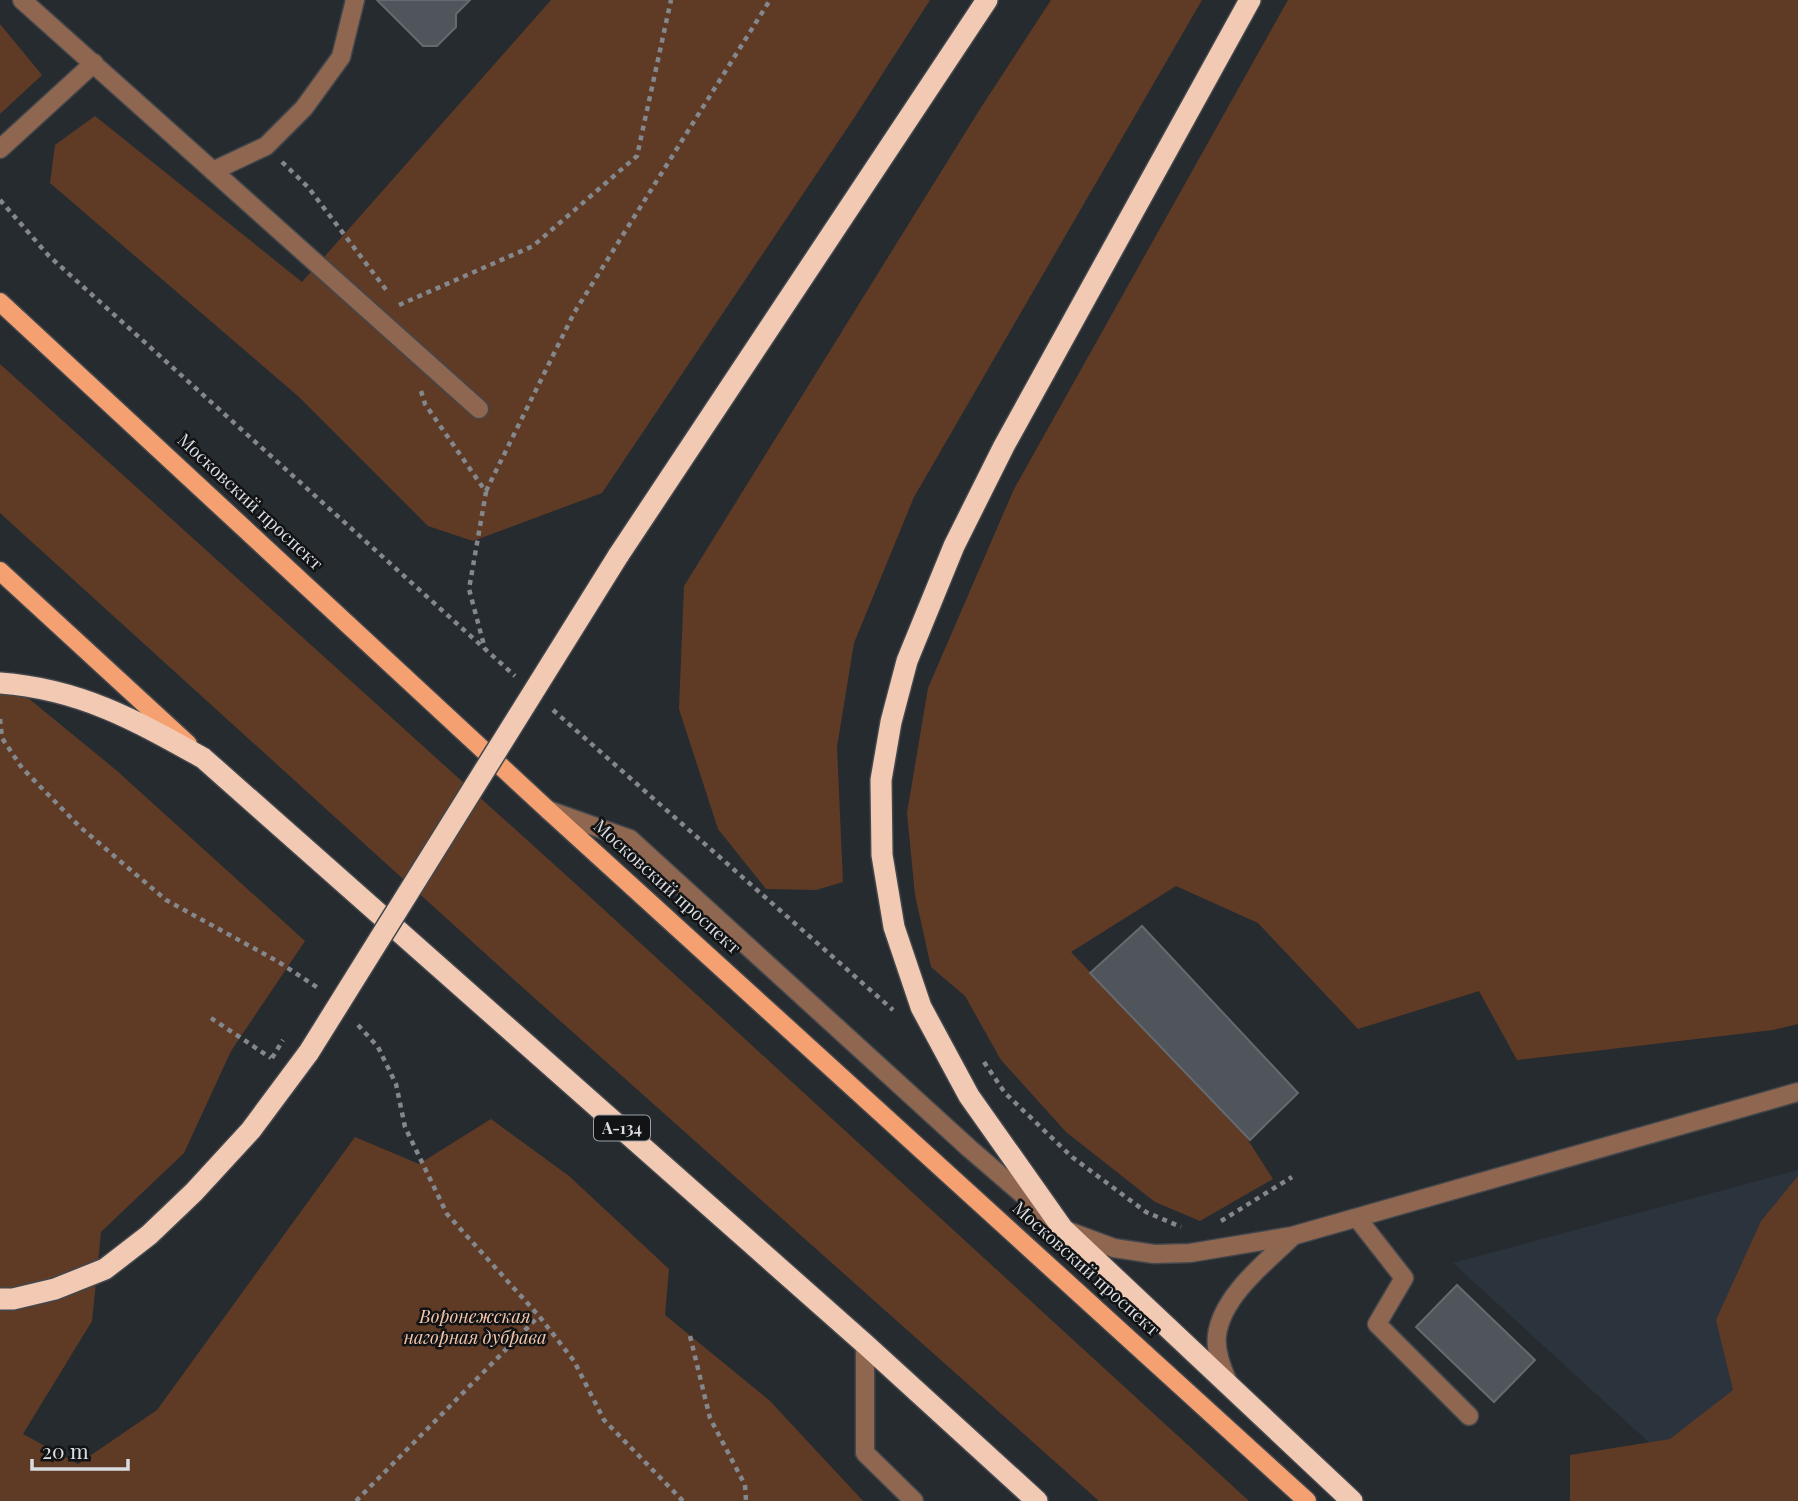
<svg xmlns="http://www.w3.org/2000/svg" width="1798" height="1501" viewBox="0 0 1798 1501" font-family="'Playfair Display',serif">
<rect width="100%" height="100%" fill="#262b30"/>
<polygon fill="#2b333d" points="1798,1170 1798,1501 1713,1501 1453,1263"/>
<g fill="#5f3b26">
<polygon points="551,0 930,0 856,115 602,493 473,541 428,526 299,397 50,183 55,145 95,116 302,282"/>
<polygon points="1051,0 1202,0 914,497 854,643 837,747 843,882 816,890 766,889 718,829 679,709 684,586 980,109"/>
<polygon points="1288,0 1798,0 1798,1024 1773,1030 1517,1060 1479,991 1358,1029 1258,923 1176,886 1071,952 1246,1137 1273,1179 1200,1221 1155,1202 1066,1132 1001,1060 965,996 931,967 915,895 907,813 928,688 1014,489"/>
<polygon points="0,24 42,75 0,114"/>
<polygon points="0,364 589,896 1249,1501 1099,1501 521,986 0,513"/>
<polygon points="0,675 116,770 305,941 231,1051 184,1153 101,1232 92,1321 23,1434 78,1464 157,1410 355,1137 419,1164 491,1119 569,1176 669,1269 665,1315 770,1401 863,1501 0,1501"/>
<polygon points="1798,1176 1798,1501 1570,1501 1570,1455 1670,1439 1733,1390 1716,1320 1761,1221"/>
</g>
<g fill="#50555b" stroke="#656a71" stroke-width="2">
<polygon points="377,0 470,0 456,14 456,27 437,46 423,46"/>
<polygon points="1142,926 1298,1093 1250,1140 1090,973"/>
<polygon points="1457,1285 1535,1360 1494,1402 1416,1327"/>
</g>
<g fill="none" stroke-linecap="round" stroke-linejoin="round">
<g stroke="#43474c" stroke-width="21">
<g id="minor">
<polyline points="22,0 479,409"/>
<polyline points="0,149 94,63"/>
<polyline points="213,171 266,146 304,108 341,57 355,0"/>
<polyline points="548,810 630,839 970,1149 1063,1229 1114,1248 1154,1254 1190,1253 1292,1236 1798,1092"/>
<polyline points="1357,1218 1404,1278 1377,1324 1469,1416"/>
<polyline points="865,1344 865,1453 914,1501"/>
<path d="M1228 1382C1222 1368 1215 1351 1217 1335 1222 1296 1266 1262 1292 1237"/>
</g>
</g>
<g stroke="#43474c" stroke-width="21">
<g id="major">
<polyline points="0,302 548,810 1307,1501"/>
<polyline points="0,571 188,744"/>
</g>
</g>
<g stroke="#43474c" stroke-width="24">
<g id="highway">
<polyline points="1250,0 1004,446 954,546 907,661 891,722 881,780 882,855 894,927 921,1007 969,1096 1063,1229 1352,1501"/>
<polyline points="618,556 987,0"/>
<path d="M0 683C80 689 135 720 203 758L865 1344 1037 1501"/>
<polyline points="0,1299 13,1299 55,1289 105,1269 149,1235 194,1192 251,1130 309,1052"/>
</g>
</g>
<g stroke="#84888d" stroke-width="4.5" stroke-dasharray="5 5" stroke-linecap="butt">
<polyline points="282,162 308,187 387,291"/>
<polyline points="0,200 49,256 515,676"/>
<polyline points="399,305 533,246 637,156 671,0"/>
<polyline points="421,391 425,404 486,492 469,589 485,649"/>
<polyline points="486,491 574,313 770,0"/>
<polyline points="553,710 893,1010"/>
<polyline points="0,719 2,738 22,768 80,827 166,900 277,961 318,988"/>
<polyline points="211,1018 271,1058"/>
<polyline points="358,1025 378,1047 396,1084 405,1127 447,1214 539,1316 574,1361 604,1420 683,1501"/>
<polyline points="984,1062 1005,1093 1072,1157 1146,1212 1181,1227"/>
<polyline points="1221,1221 1292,1177"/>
<polyline points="690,1336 710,1418 745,1485 746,1501"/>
<polyline points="356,1501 539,1316"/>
</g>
<use href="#minor" stroke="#8f664f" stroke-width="18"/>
<use href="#major" stroke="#f4a070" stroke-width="18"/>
<use href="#highway" stroke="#f2c9b3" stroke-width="21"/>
<g stroke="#43474c" stroke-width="24" stroke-linecap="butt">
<polyline id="highway-bridge" points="309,1052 618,556"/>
</g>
<polyline stroke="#84888d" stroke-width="4.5" stroke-dasharray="5 5" stroke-linecap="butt" points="272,1058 283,1040"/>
<use href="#highway-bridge" stroke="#f2c9b3" stroke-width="21"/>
</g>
<g text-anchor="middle" stroke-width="5" stroke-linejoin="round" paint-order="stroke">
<rect fill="#111315" stroke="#9da0a3" stroke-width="2" x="594" y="1115.5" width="56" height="25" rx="5"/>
<g font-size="16" font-weight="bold" fill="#d9dce0">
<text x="622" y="1134">А-134</text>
</g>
<g font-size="18" fill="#d9dce0" stroke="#111315">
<text transform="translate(250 502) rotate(43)" y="6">Московский проспект</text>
<text transform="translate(667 887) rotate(42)" y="6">Московский проспект</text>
<text transform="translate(1086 1269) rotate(42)" y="6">Московский проспект</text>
</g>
<g font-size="18" font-style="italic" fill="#f6c6ab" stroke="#111315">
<text x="475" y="1323">Воронежская<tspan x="475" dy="21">нагорная дубрава</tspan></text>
</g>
</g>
<path d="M32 1459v10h96v-10" fill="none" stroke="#d9dce0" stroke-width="3.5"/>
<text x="42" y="1459" font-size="21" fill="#d9dce0" stroke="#111315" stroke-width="5" paint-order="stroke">20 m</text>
</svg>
